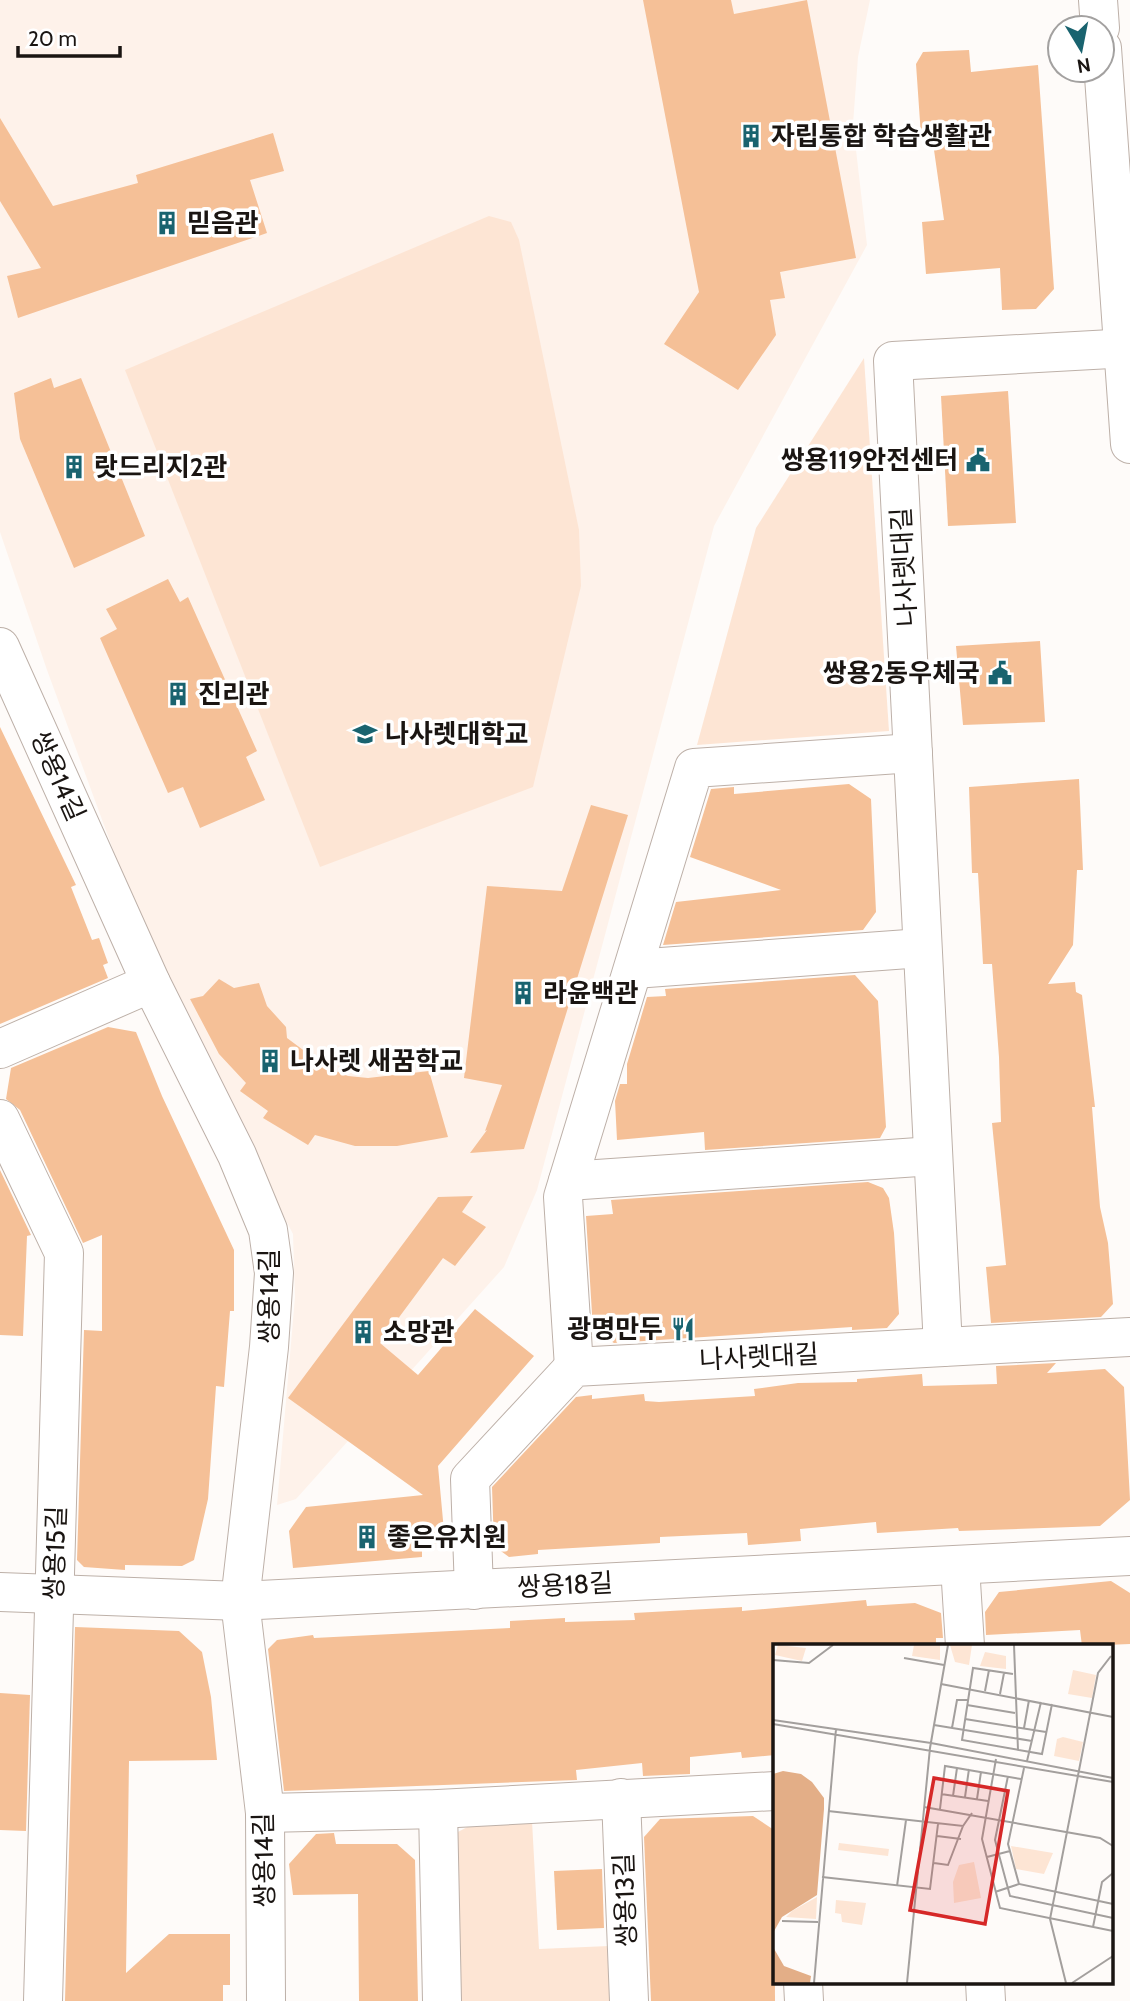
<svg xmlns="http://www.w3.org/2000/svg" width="1130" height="2001" viewBox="0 0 1130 2001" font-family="Cabin,'Noto Sans KR',sans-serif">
<rect width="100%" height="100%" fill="#fefbf9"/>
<polygon fill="#fef2ea" points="0,0 870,0 858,57 853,124 867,245 714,526 537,1190 504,1267 296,1499 277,1505 295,1297 293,1234 229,1111 136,912 47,670 0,532"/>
<g fill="#fde5d4">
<polygon points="489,216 511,222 519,240 579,530 581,586 533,787 320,867 125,370"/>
<polygon points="864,358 889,731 697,745 756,528"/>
<polygon points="532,1821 539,1949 609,1946 612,2001 459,2001 456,1833 473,1824"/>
</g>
<g fill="#f5c097">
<polygon points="643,0 731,0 734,14 807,0 856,258 780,272 785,298 770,300 776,335 738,390 664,344 699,292"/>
<polygon points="969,50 971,72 1038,65 1054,289 1036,309 1002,310 1000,268 926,274 922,222 944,220 932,136 921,136 916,64 923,52"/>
<polygon points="0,118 53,206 138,183 136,175 273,133 284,171 250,180 267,233 18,318 7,276 41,268 0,201"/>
<polygon points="51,378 54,388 81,378 145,536 74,568 20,439 14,393"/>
<polygon points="1008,391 1016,523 948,526 941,396"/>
<polygon points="168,579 180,602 188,597 257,751 246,757 265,800 200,828 183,787 168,793 100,638 117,629 106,609"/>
<polygon points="1040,641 1045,722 963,725 956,646"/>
<polygon points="0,727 76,885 71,887 92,940 99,938 108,963 103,965 108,978 0,1024"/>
<polygon points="1079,779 1083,870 1077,870 1073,945 1048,984 1075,982 1076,992 1082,995 1095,1107 1092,1107 1100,1207 1108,1243 1113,1304 1101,1317 991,1323 986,1267 1006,1265 992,1123 1001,1122 999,1057 992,964 983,964 978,873 972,873 969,787"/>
<polygon points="849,784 871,799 876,912 863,930 663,945 676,902 781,890 690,857 711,789 734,787 734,794"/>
<polygon points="591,805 628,815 524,1149 470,1153 487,1130 485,1131 502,1085 464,1078 487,886 562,891"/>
<polygon points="855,975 878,1001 886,1127 880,1138 705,1150 704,1132 617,1140 615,1101 620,1084 627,1084 627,1064 647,997 666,996 665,989"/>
<polygon points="219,979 234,988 259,983 267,1006 286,1027 287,1038 326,1067 348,1076 368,1078 429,1071 448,1137 397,1146 355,1146 315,1135 308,1145 263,1118 268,1111 240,1091 246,1083 219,1054 190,999 203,996"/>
<polygon points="108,1027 136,1032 162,1096 234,1250 234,1311 230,1311 224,1387 216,1386 208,1499 194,1560 182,1566 125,1565 125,1570 84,1567 77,1560 84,1330 102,1331 102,1235 83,1243 20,1110 6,1099 11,1068"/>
<polygon points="0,1170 31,1235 27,1236 23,1336 0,1335"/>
<polygon points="868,1182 883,1188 889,1198 894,1233 899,1314 887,1328 852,1330 852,1327 614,1343 593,1330 586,1216 613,1214 611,1200"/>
<polygon points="473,1196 462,1212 486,1227 455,1266 443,1258 380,1343 418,1375 475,1309 534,1356 438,1466 445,1542 422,1546 422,1557 293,1568 289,1531 306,1507 423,1495 288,1398 438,1197"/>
<polygon points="1056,1363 1047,1373 1105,1369 1124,1387 1130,1500 1100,1526 959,1531 958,1528 877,1533 876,1522 800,1529 801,1541 748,1545 747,1533 660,1537 660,1543 538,1550 538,1554 509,1557 494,1546 492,1487 576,1397 592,1395 592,1399 644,1394 645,1401 659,1402 755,1396 754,1389 798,1383 857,1382 857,1379 922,1374 923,1386 997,1384 996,1366"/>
<polygon points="1111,1581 1130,1593 1130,1644 1082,1646 1080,1630 986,1635 985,1612 999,1592"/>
<polygon points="866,1600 867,1606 915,1603 941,1613 943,1638 936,1638 936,1646 775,1646 775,1755 742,1758 741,1752 690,1757 690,1774 643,1776 642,1763 576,1770 577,1780 284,1791 268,1649 277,1640 313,1635 314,1638 510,1628 510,1621 565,1618 565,1622 635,1620 634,1613 742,1607 742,1611"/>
<polygon points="75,1627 179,1631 202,1652 211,1697 217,1760 129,1761 126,1973 169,1934 230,1934 230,1985 223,1985 223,2001 65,2001"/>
<polygon points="0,1693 30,1695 26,1831 0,1830"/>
<polygon points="753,1816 774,1830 775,2001 651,2001 644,1837 660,1819"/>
<polygon points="334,1833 336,1844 397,1844 415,1860 418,2001 359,2001 358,1894 293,1895 289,1864 316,1834"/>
<polygon points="602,1869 604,1928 557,1930 554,1871"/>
</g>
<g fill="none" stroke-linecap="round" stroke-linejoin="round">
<g stroke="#bdb0a8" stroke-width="40">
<g id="minor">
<polyline points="1098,0 1100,28"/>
<polyline points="1102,48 1130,444"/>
<polyline points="0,647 151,983 237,1155 268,1230 274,1273 269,1347 240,1601 265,1813 266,2001"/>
<polyline points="634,969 922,948"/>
<polyline points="0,1049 151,983"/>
<polyline points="0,1119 64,1253 43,2001"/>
<polyline points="568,1181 933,1156"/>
<polyline points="943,1347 893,361 1130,348"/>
<polyline points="574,1367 563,1197 694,768 913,753"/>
<polyline points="960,1566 965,1646"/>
<polyline points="474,1590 470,1479 574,1367 1130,1337"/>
<polyline points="0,1592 240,1601 1130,1556"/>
<polyline points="621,1798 629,2001"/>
<polyline points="438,1809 442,2001"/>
<polyline points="265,1813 438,1809 775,1791"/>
<polyline points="803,1982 804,2001"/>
<polyline points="985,1982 986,2001"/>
</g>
</g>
<use href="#minor" stroke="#fff" stroke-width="38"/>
</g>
<defs>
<g id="building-bare" transform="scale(1.89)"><path d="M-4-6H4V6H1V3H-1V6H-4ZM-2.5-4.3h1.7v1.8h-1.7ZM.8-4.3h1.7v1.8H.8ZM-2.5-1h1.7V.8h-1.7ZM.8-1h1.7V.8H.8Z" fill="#19636f" stroke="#fff" stroke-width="2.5" paint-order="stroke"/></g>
<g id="civic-bare" transform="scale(1.89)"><path d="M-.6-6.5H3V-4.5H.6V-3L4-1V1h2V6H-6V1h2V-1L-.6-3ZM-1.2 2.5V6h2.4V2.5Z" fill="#19636f" stroke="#fff" stroke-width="2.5" paint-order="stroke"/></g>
<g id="university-bare" transform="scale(1.89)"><path d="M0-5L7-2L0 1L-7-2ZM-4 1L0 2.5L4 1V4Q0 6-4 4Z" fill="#19636f" stroke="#fff" stroke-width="2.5" paint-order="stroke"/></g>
<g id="restaurant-bare" transform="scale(1.89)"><path d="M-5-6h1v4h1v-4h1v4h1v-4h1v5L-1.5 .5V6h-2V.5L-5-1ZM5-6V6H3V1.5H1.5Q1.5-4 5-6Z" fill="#19636f" stroke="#fff" stroke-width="2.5" paint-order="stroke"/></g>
</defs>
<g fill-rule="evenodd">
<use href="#building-bare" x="751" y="136"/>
<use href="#building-bare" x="167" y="223"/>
<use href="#civic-bare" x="978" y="460"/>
<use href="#building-bare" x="74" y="467"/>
<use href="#civic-bare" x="1000" y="673"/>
<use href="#building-bare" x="178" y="694"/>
<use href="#university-bare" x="365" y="734"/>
<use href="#building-bare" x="523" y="993"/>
<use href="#building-bare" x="270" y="1061"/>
<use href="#restaurant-bare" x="683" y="1329"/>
<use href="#building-bare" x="363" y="1332"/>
<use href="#building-bare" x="367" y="1537"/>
</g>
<g text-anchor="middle" stroke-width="7" stroke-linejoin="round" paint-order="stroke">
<g font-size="26" font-weight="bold" fill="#1a1512" stroke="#fff" text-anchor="start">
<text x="771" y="145">자립통합 학습생활관</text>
<text x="187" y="232">믿음관</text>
<text x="958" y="469" text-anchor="end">쌍용119안전센터</text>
<text x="94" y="476">랏드리지2관</text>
<text x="980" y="682" text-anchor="end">쌍용2동우체국</text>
<text x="198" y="703">진리관</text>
<text x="385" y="743">나사렛대학교</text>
<text x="543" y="1002">라윤백관</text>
<text x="290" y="1070">나사렛 새꿈학교</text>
<text x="663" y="1338" text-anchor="end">광명만두</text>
<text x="383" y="1341">소망관</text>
<text x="387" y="1546">좋은유치원</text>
</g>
<g font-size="26" fill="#1a1512" stroke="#fff">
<text transform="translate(904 567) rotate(-93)" y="9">나사렛대길</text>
<text transform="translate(58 776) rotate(66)" y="9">쌍용14길</text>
<text transform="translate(269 1296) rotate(-90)" y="9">쌍용14길</text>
<text transform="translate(759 1357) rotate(-3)" y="9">나사렛대길</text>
<text transform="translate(55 1553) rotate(-88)" y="9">쌍용15길</text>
<text transform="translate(565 1585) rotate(-3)" y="9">쌍용18길</text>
<text transform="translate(264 1860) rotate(-91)" y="9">쌍용14길</text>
<text transform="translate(625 1900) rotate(-92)" y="9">쌍용13길</text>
</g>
</g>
<g transform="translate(773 1644)">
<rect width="340" height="340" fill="#fefbf9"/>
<path d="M5 1 33 4 29 17 2 11ZM141 1H167V16L139 12ZM177 1H199L196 21 182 18ZM212 8 233 12V25L207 22ZM300 26 323 31 319 54 295 50ZM290 93 310 98 306 117 281 112 284 95ZM66 199 116 205 115 212 65 206ZM238 202 280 209 271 230 243 225ZM201 218 208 254 181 259 180 238 186 221ZM44 253 43 275 13 273 19 267ZM63 256 93 259 89 281 69 278 68 270 62 269Z" fill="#fde5d4"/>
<path d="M10 127 28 130 39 138 51 154V165L44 251 9 273 0 289V130ZM0 303 11 322 38 332 37 339H0Z" fill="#e3ae87"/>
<path fill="none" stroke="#a39f9d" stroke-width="2" d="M241 1 245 106M131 14 171 21M0 16 36 19 60 1M240 30 200 24 189 96 269 110 279 60M168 40 340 73M212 47 216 26M227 50 231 29M194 61 242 69M192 75 273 88M0 76 158 99 340 134M0 80 340 138M161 81 259 97M179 84 184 56H195M251 84 256 56M223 115 209 195 227 264 340 287M254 117 268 58M251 124 235 200 246 240 340 260M235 132 222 196 237 252 340 274M168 150 215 157M180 152 184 124M192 153 196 125M204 155 208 128M151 163 327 194 340 202M167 165 172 122 248 135M55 167 190 182 199 169M164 192 188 195M214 213 237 207M161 219 175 221 190 182M49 233 157 245 165 180M124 242 133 176M222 248 246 240M9 277 45 278M320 283 329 238 340 229M41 339 63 85M134 339 157 104 175 1M293 339 277 275 325 29 338 12M299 339 340 312"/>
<path fill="#d62828" fill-opacity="0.15" stroke="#d62828" stroke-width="3.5" d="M161 134 235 147 212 280 137 266Z"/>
<rect width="340" height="340" fill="none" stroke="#1a1512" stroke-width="3.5"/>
</g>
<g transform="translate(1081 49) rotate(170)"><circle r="33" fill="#ffffff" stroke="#a3a1a0" stroke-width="2"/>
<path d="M0-5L12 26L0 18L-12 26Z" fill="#19636f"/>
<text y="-10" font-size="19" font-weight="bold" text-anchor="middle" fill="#1a1512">N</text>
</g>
<path d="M18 46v10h102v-10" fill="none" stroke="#1a1512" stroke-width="3.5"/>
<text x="28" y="46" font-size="21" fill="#1a1512" stroke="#ffffff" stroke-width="5" paint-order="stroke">20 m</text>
</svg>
